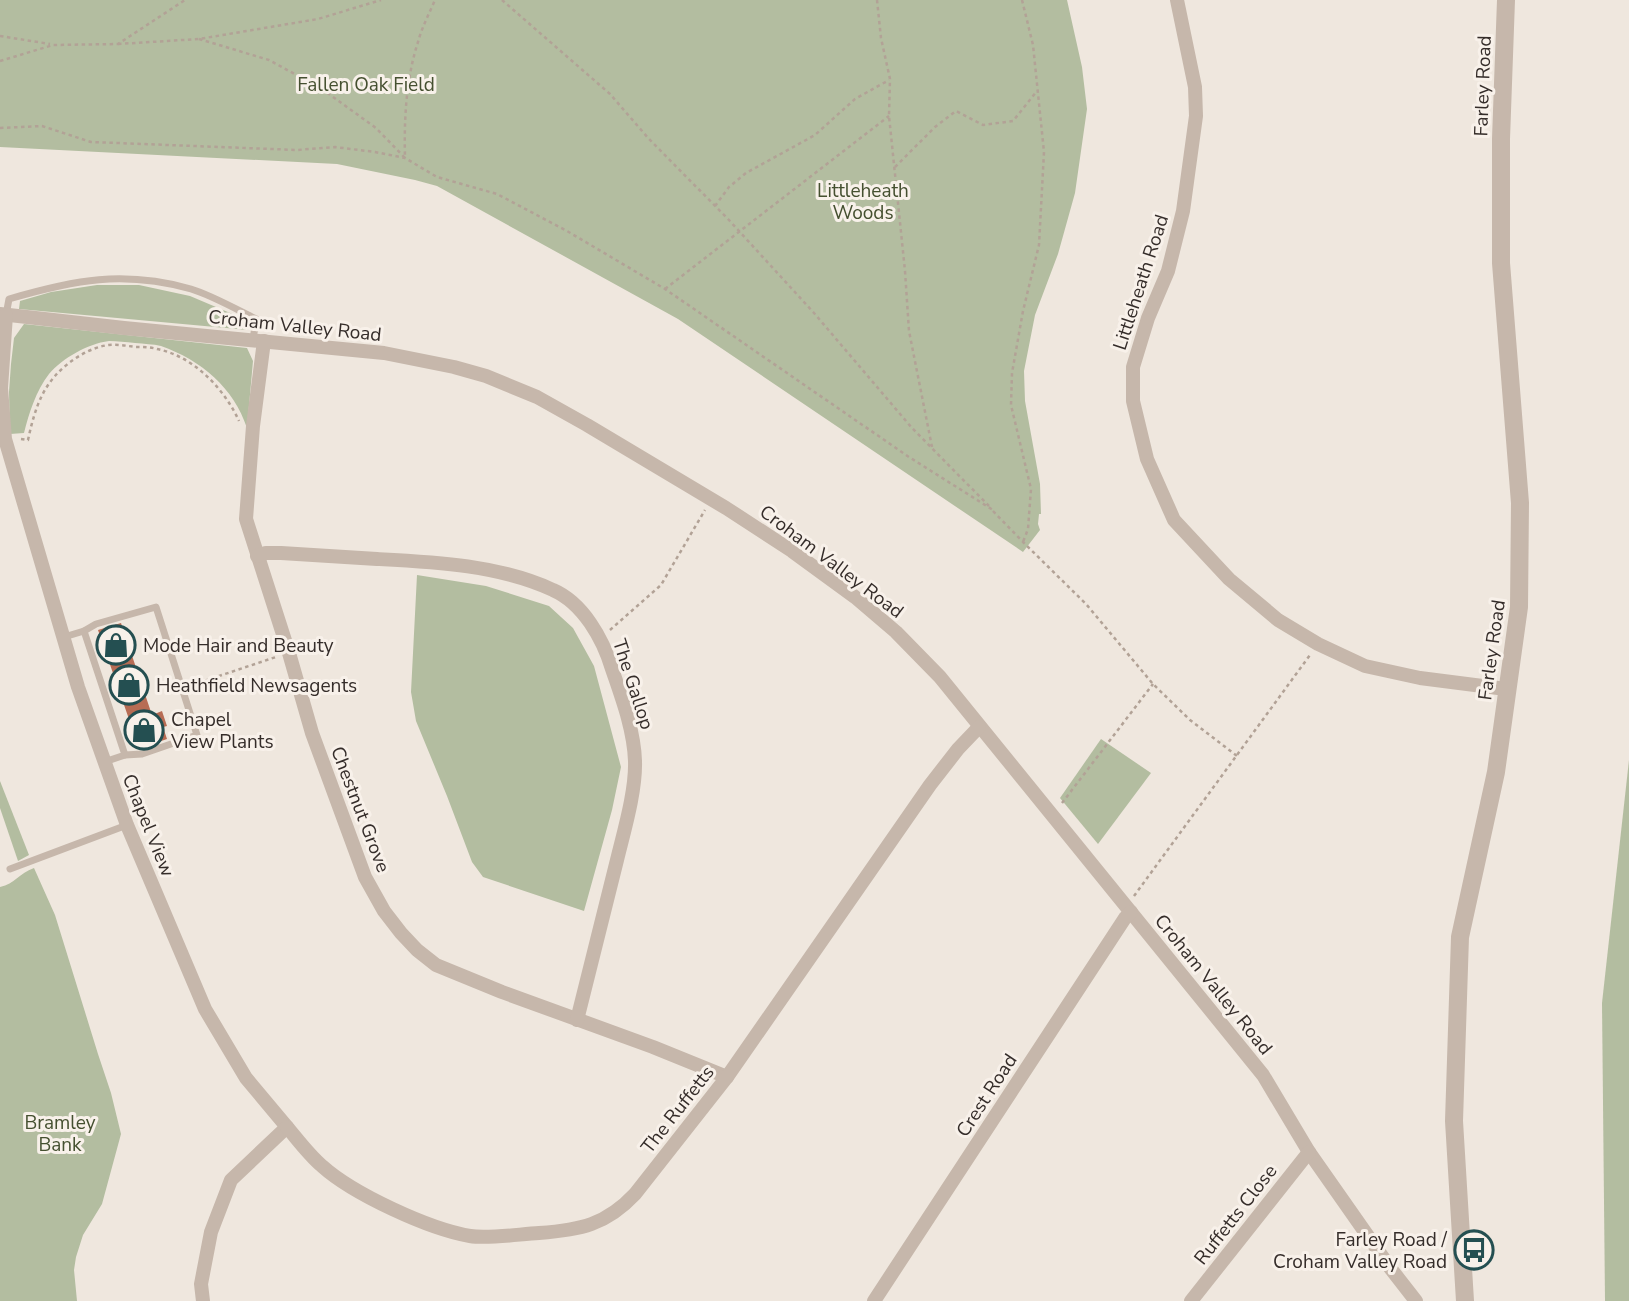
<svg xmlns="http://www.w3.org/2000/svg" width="1629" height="1301" viewBox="0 0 1629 1301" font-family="'Nunito Sans',sans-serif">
<rect width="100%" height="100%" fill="#efe7de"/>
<g fill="#b3bda0">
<polygon points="0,0 1067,0 1082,67 1087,109 1075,193 1058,254 1035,315 1024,371 1025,401 1040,484 1041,514 1039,514 1038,524 1040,530 1023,552 678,319 437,186 415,180 337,164 0,147"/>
<polygon points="97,285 139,285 190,296 249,321 248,330 19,309 20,301 51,292"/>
<path d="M24 324 247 348 253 361 247 428C234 388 201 360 161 346 153 344 144 344 135 343 126 342 117 341 109 341 87 344 63 358 49 374 36 391 29 413 24 433L10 434 9 392 11 364 14 338Z"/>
<polygon points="417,575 486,586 549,606 573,628 594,666 621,767 612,810 584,911 483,877 472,862 447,796 416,721 411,692"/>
<polygon points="1101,739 1151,773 1098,844 1060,798"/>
<polygon points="1629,760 1629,1301 1605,1301 1602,1003"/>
<polygon points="0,781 29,855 18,861 0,808"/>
<path d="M34 868 55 915 98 1054 111 1093 121 1134 102 1204 83 1235 76 1257 74 1270 77 1301H0V887C15 884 19 873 34 868Z"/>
</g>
<polygon fill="#b76c54" points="121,623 152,715 162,711 167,726 163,727 167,739 141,748 139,748 98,630"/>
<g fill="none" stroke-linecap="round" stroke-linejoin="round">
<g stroke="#b2a296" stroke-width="2.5" stroke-dasharray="3.5 3.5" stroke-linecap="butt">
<polyline points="502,0 610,94 649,139 728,219 814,313 912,428 989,506"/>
<polyline points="877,0 881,38 890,79 889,116 905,271 909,331 932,447"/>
<polyline points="1022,0 1033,45 1044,152 1039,245 1023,311 1012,373 1011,405 1031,489 1028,529 1023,542"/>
<polyline points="0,36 50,44"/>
<path d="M199 39 269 60 322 89 376 128 405 158C404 119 406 79 418 42 422 27 429 14 435 0"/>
<polyline points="118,44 199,39 318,19 381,0"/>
<polyline points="0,61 53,45 118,44 185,0"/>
<polyline points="0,128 42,126 91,142 297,150 335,147 375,152 405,158 437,177 497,194 567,231 665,289 909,457 993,510"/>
<polyline points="895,167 935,127 956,111 983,125 1013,121 1037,91"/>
<polyline points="715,206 729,187 746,173 815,135 855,99 889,80"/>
<polyline points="665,289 889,116"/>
<path d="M21 439 28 440C33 417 39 394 55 376 68 361 90 347 109 345 118 344 127 346 136 347 143 347 150 347 157 349 193 356 224 388 239 421"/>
<polyline points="993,511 1023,542 1086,604 1153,684 1190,720 1237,756"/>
<polyline points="610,630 661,585 705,510"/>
<polyline points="192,685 276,657"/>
<polyline points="1062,803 1153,684"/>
<polyline points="1134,896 1310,655"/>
</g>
<g stroke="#c6b7ab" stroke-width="7">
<path d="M6 315 9 299C74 280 123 270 191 289 211 295 236 309 256 319L253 340"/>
<polyline points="84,631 96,624 156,607 197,735 142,754 125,755"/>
<polyline points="64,637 84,631 125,755 104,762"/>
<polyline points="10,869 127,825"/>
</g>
<g stroke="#c6b7ab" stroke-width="14">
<polyline points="1177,0 1195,87 1196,116 1183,211 1168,271 1148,318 1133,367 1133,401 1147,459 1174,520 1229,579 1278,620 1318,644 1365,666 1420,678 1506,689"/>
<polyline points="0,314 124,328 384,353 454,367 486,376 537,397 587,425 726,508 792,551 855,597 896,632 940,677 1263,1075 1309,1152 1391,1269 1416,1301"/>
<polyline points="6,315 1,388 5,439 78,687 127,825 205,1009 246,1078 287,1127 231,1180 211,1232 201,1284 203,1301"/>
<polyline points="264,341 253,426 246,519 289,653 312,733 365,877 384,911 401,933 417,950 436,965 502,992 653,1047 727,1077"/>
<path d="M257 556 266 553H281C313 555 345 557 377 559 435 562 499 565 553 590 583 603 603 639 612 669 622 698 634 730 635 761 636 791 624 831 617 860 604 913 590 967 577 1020"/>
<path d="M287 1127C298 1140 309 1155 322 1166 353 1194 429 1229 470 1236 489 1239 520 1234 539 1233 580 1230 606 1225 635 1194L727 1077 930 785 958 749 979 727"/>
<polyline points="874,1301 1125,918 1131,912"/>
<polyline points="1191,1301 1309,1152"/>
</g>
<polyline stroke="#c6b7ab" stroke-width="18" points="1465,1301 1454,1121 1460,937 1496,772 1519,607 1520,503 1501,263 1501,139 1506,0"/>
</g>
<defs>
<g id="shop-ring" transform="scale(2.0125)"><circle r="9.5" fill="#f8f1ea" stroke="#244f51" stroke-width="1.5"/><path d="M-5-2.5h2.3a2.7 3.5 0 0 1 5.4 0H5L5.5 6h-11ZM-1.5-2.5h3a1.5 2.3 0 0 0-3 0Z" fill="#244f51"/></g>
<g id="bus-ring" transform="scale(2.0125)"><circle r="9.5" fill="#f8f1ea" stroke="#244f51" stroke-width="1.5"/><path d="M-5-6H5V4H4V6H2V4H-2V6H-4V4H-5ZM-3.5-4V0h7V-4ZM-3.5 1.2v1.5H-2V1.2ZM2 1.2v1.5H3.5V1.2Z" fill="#244f51"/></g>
</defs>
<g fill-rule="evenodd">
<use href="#shop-ring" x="116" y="645"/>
<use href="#shop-ring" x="129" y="685"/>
<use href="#shop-ring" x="144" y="730"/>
<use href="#bus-ring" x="1474" y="1250"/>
</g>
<g text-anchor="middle" stroke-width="6" stroke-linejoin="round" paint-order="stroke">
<g font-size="19" fill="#455030" stroke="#f8f1ea">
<text x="366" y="91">Fallen Oak Field</text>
<text x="863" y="197">Littleheath<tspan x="863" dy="22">Woods</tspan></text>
<text x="60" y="1129">Bramley<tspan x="60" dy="22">Bank</tspan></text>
</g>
<g font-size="19" fill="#352d2a" stroke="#f8f1ea">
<text transform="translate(1482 86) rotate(-88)" y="7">Farley Road</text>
<text transform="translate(1140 282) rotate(-72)" y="7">Littleheath Road</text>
<text transform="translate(295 325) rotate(6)" y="7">Croham Valley Road</text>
<text transform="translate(832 561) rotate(37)" y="7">Croham Valley Road</text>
<text transform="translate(1491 650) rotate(-82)" y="7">Farley Road</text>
<text transform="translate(634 684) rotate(72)" y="7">The Gallop</text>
<text transform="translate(361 809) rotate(69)" y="7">Chestnut Grove</text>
<text transform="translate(149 825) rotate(68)" y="7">Chapel View</text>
<text transform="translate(1214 984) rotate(51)" y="7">Croham Valley Road</text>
<text transform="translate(986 1095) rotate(-57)" y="7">Crest Road</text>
<text transform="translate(677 1109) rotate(-52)" y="7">The Ruffetts</text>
<text transform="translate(1235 1214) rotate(-52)" y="7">Ruffetts Close</text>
</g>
<g font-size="19" fill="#352d2a" stroke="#f8f1ea" text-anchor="start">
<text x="143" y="652">Mode Hair and Beauty</text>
<text x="156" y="692">Heathfield Newsagents</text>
<text x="171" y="726">Chapel<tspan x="171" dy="22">View Plants</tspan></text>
<text x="1447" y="1246" text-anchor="end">Farley Road /<tspan x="1447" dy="22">Croham Valley Road</tspan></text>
</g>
</g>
</svg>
